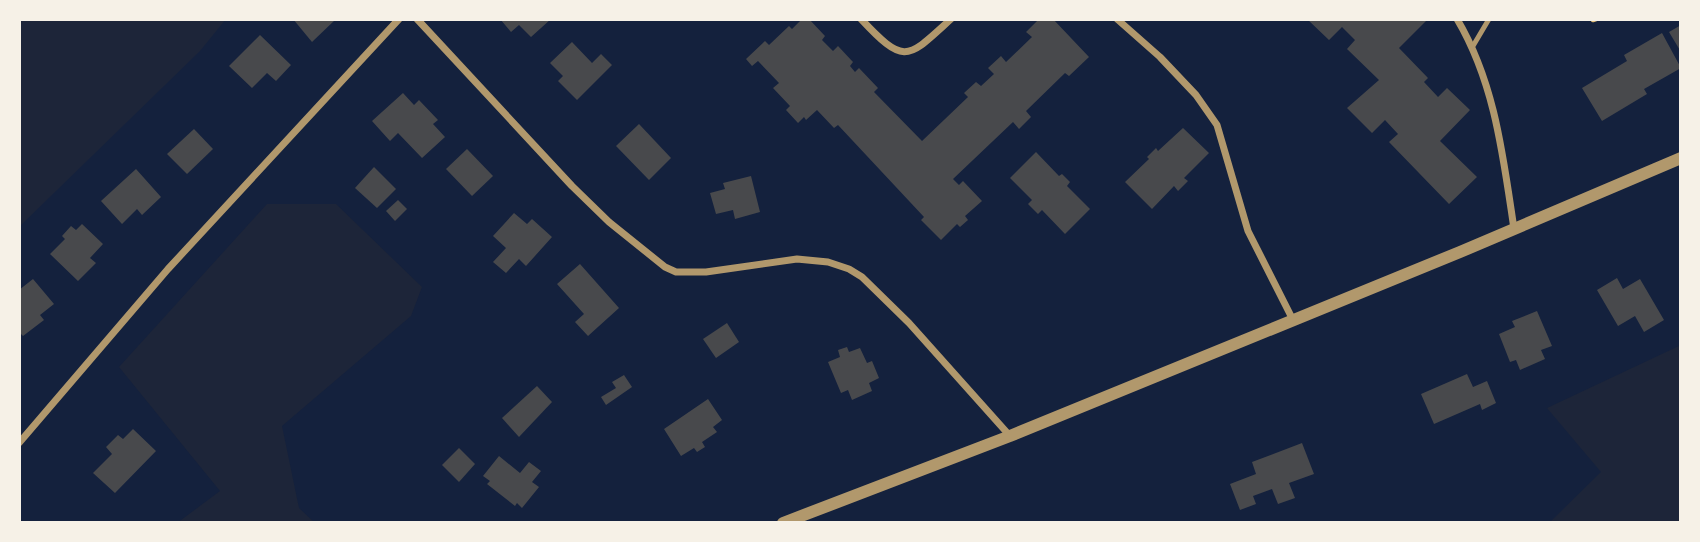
<svg xmlns="http://www.w3.org/2000/svg" width="1700" height="542" viewBox="0 0 1700 542" font-family="Overpass,sans-serif">
<rect width="100%" height="100%" fill="#14213d"/>
<g fill="#1d2539">
<polygon points="19,19 226,19 200,51 19,227"/>
<polygon points="267,204 336,204 422,287 411,316 282,426 299,508 315,523 177,523 220,491 119,367"/>
<polygon points="1681,345 1681,523 1549,523 1601,472 1547,408"/>
</g>
<g fill="#48494c">
<polygon points="293,19 336,19 312,42"/>
<polygon points="500,19 551,19 531,37 519,25 511,32"/>
<polygon points="802,19 809,19 825,36 822,40 833,51 838,46 853,62 850,66 855,72 859,68 878,88 874,92 922,141 968,97 964,93 976,82 981,86 994,74 988,68 1001,56 1006,62 1032,37 1026,32 1039,19 1053,19 1089,57 1069,76 1065,73 1026,111 1031,117 1019,129 1013,122 953,179 959,185 963,181 982,201 965,216 968,220 960,227 957,224 941,240 921,220 924,217 838,125 834,128 817,110 806,120 804,117 798,123 786,110 790,106 773,88 779,83 758,61 752,66 746,59 765,41 769,45 789,26 792,29"/>
<polygon points="1307,19 1426,21 1399,48 1428,78 1424,82 1438,97 1447,88 1470,110 1440,141 1477,177 1449,204 1389,142 1398,134 1385,120 1372,133 1347,108 1379,80 1347,49 1355,40 1342,27 1329,40"/>
<polygon points="1681,25 1681,52 1669,32"/>
<polygon points="1662,33 1681,68 1644,89 1647,94 1602,121 1582,88 1627,61 1624,55"/>
<polygon points="260,35 291,65 276,81 267,73 252,88 229,66"/>
<polygon points="572,42 592,63 601,54 612,65 577,100 558,81 563,76 550,63"/>
<polygon points="403,93 414,105 419,100 438,120 433,124 445,137 422,158 398,133 390,141 372,121"/>
<polygon points="639,124 671,158 649,180 616,146"/>
<polygon points="1183,128 1209,153 1184,178 1188,181 1178,191 1174,186 1152,209 1125,182 1149,159 1147,157 1156,148 1158,151"/>
<polygon points="194,129 213,149 187,174 167,154"/>
<polygon points="467,149 493,176 472,196 446,169"/>
<polygon points="1036,152 1059,176 1062,174 1070,182 1067,186 1090,209 1065,234 1042,210 1038,214 1028,204 1032,200 1010,178"/>
<polygon points="374,167 396,189 377,208 355,188"/>
<polygon points="136,169 161,197 142,215 137,209 122,224 101,201"/>
<polygon points="751,176 760,212 735,219 733,210 716,214 710,193 725,189 723,183"/>
<polygon points="398,200 407,209 395,221 386,211"/>
<polygon points="514,213 527,224 532,219 552,237 526,266 519,259 506,273 493,262 506,248 493,236"/>
<polygon points="82,224 103,244 90,258 96,263 78,281 50,254 65,239 62,236 71,226 76,230"/>
<polygon points="580,264 619,308 588,336 575,322 584,314 557,284"/>
<polygon points="1617,278 1623,289 1640,279 1664,320 1644,332 1635,316 1618,326 1597,290"/>
<polygon points="33,279 54,304 40,315 44,320 23,336 19,332 19,290"/>
<polygon points="1537,311 1552,346 1541,350 1545,359 1520,370 1516,360 1510,362 1499,334 1515,327 1512,321"/>
<polygon points="727,323 739,342 716,358 703,339"/>
<polygon points="847,347 849,352 860,348 867,363 872,361 879,378 869,383 872,391 852,400 848,390 841,393 828,362 840,357 838,350"/>
<polygon points="1467,374 1473,387 1487,381 1496,403 1482,410 1480,404 1434,424 1421,394"/>
<polygon points="624,375 632,387 606,405 601,397 616,388 612,382"/>
<polygon points="537,386 552,402 519,437 502,418"/>
<polygon points="708,399 722,420 713,427 717,432 702,442 705,447 697,452 694,448 681,456 664,429"/>
<polygon points="133,429 156,451 115,493 93,473 112,454 106,447 118,435 123,439"/>
<polygon points="1302,443 1314,474 1289,483 1295,498 1278,504 1272,489 1253,496 1256,504 1240,510 1230,484 1256,474 1252,462"/>
<polygon points="459,448 475,464 459,482 442,465"/>
<polygon points="499,456 520,473 529,462 541,471 532,482 539,487 522,508 517,503 515,506 487,484 490,481 483,476"/>
</g>
<g fill="none" stroke-linecap="round" stroke-linejoin="round">
<polyline stroke="#e5c07b" stroke-width="4.5" points="1593,20 1596,19"/>
<polyline stroke="#b1986c" stroke-width="5" points="1473,46 1489,19"/>
<g stroke="#b1986c" stroke-width="7">
<polyline points="417,19 572,186 609,222 665,267 676,272 706,272 797,259 828,262 849,269 862,277 909,323 1010,436"/>
<path d="M861 19C905 66 907 59 951 19"/>
<polyline points="1117,19 1160,57 1196,95 1217,125 1248,231 1293,320"/>
<path d="M1457 19C1495 83 1503 156 1514 229"/>
<polyline points="19,443 168,269 399,19"/>
</g>
<polyline stroke="#b1986c" stroke-width="12" points="783,523 1010,436 1460,252 1681,158"/>
</g>
<rect width="1700" height="542" fill="none" stroke="#f6f1e7" stroke-width="42"/>
</svg>
